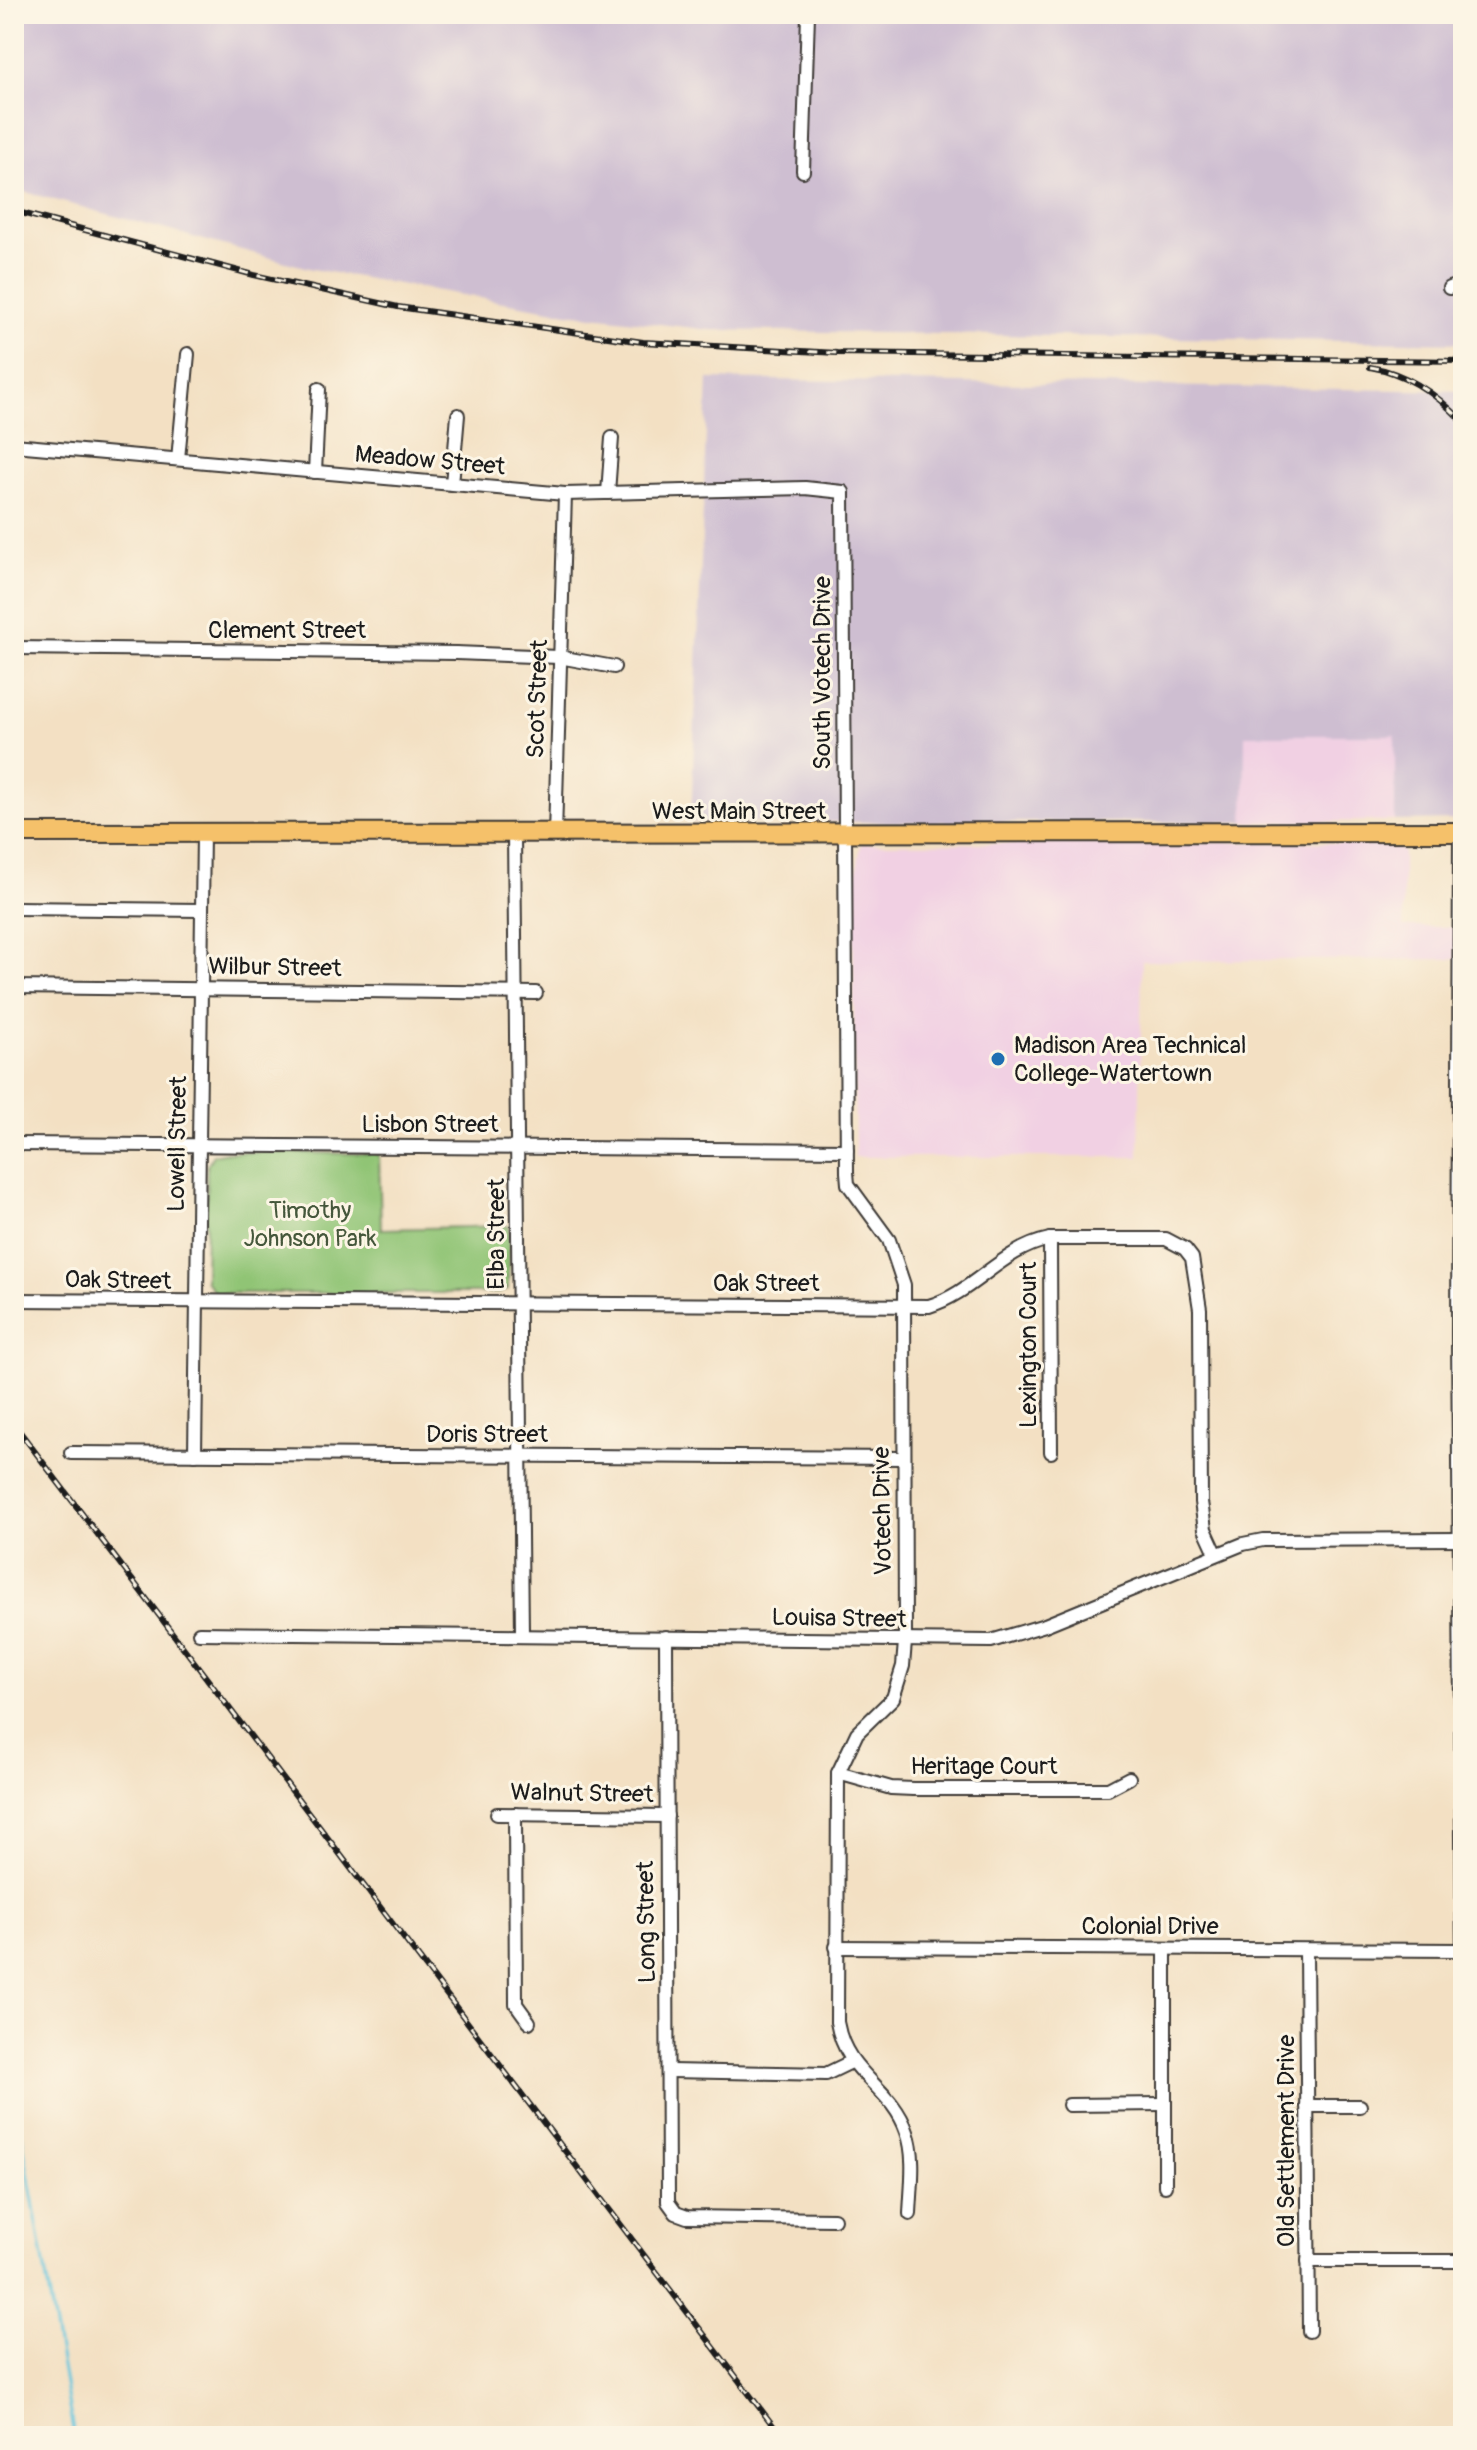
<svg xmlns="http://www.w3.org/2000/svg" width="1477" height="2450" viewBox="0 0 1477 2450" font-family="Pangolin,sans-serif">
<rect width="100%" height="100%" fill="#fcf5e5"/>
<filter id="ink" filterUnits="userSpaceOnUse"><feTurbulence type="fractalNoise" baseFrequency=".0125" numOctaves="2"/><feDisplacementMap in="SourceGraphic" scale="16" xChannelSelector="R" yChannelSelector="G"/><feConvolveMatrix kernelMatrix="1 2 1 2 8 2 1 2 1" color-interpolation-filters="sRGB"/></filter>
<filter id="wash" filterUnits="userSpaceOnUse"><feTurbulence type="fractalNoise" baseFrequency=".006" numOctaves="4" result="noise"/><feDisplacementMap in="SourceGraphic" scale="32" xChannelSelector="R" yChannelSelector="G"/><feGaussianBlur stdDeviation="1.8" result="paint"/><feColorMatrix in="noise" values="0 0 0 0 0 0 0 0 0 0 0 0 0 0 0 0 0 1.4 0 .05"/><feComposite in="paint" operator="in"/></filter>
<g filter="url(#wash)">
<rect width="100%" height="100%" fill="#f3e0c3"/>
<g fill="#f1d0e3">
<polygon points="1244,735 1395,735 1395,821 1244,822"/>
<polygon points="1301,842 1403,846 1403,927 1463,927 1463,959 1142,961 1139,1157 855,1157 853,895 861,844"/>
</g>
<g fill="#cebed1">
<polygon points="14,14 1463,14 1463,343 711,330 567,313 312,269 14,189"/>
<polygon points="708,379 1463,391 1463,820 1395,821 1395,735 1245,735 1244,822 691,822"/>
</g>
<polygon fill="#90c475" stroke="#567048" stroke-width="2" points="227,1152 379,1154 381,1229 509,1226 508,1289 499,1293 215,1293 205,1280 207,1165 213,1155"/>
<g fill="none" stroke-linecap="round" stroke-linejoin="round">
<polyline stroke="#60c5dd" stroke-width="3" points="14,2092 74,2436"/>
</g>
</g>
<g filter="url(#ink)">
<g fill="none" stroke-linecap="round" stroke-linejoin="round">
<g stroke="#3c3935" stroke-width="16">
<g id="street">
<polyline points="803,171 808,14"/>
<polyline points="1449,288 1463,284"/>
<path d="M14 445 565 494 805 488 843 492 847 1172 848 1184 889 1240 904 1285 905 1642 903 1666 893 1698 857 1733 838 1773 837 2022C846 2076 891 2085 907 2132 916 2157 911 2187 910 2214"/>
<polyline points="178,459 188,354"/>
<polyline points="315,472 319,389"/>
<polyline points="452,484 458,415"/>
<polyline points="608,493 612,438"/>
<polyline points="14,648 456,653 559,657 614,667"/>
<polyline points="1460,832 1458,1335 1463,1964"/>
<polyline points="514,834 522,1634"/>
<polyline points="555,835 565,494"/>
<polyline points="14,908 201,910"/>
<polyline points="14,987 536,993"/>
<polyline points="14,1144 847,1150"/>
<polyline points="1050,1239 1051,1452"/>
<path d="M14 1300 929 1306C975 1292 1001 1249 1050 1239H1166L1185 1249 1192 1258 1200 1309 1201 1502 1205 1529 1216 1553"/>
<polyline points="71,1453 903,1458"/>
<polyline points="195,1454 203,834"/>
<polyline points="199,1633 991,1641 1045,1625 1243,1544 1263,1540 1459,1539"/>
<polyline points="666,1637 668,2202 676,2213 687,2217 834,2219"/>
<polyline points="838,1773 891,1788 913,1789 1108,1789 1129,1778"/>
<polyline points="497,1814 667,1816"/>
<polyline points="515,1814 516,2004 529,2022"/>
<polyline points="836,1947 1463,1950"/>
<polyline points="1165,1949 1165,2186"/>
<polyline points="1306,1950 1309,2331"/>
<polyline points="670,2071 826,2074 851,2062"/>
<polyline points="1069,2105 1163,2104"/>
<polyline points="1307,2106 1360,2106"/>
<polyline points="1308,2261 1463,2261"/>
</g>
</g>
<g stroke="#3c3935" stroke-width="22">
<polyline id="primary" points="14,833 1463,832"/>
</g>
<use href="#street" stroke="#fff" stroke-width="12"/>
<use href="#primary" stroke="#f5c16b" stroke-width="18"/>
<g stroke="#1c1c1c" stroke-width="6">
<g id="rail">
<polyline points="14,211 254,275 398,307 643,342 837,353 1463,361"/>
<path d="M1370 367C1407 373 1438 395 1463 422"/>
<polyline points="14,1424 781,2436"/>
</g>
</g>
<use href="#rail" stroke="#fcf5e5" stroke-width="3" stroke-dasharray="9" stroke-linecap="butt"/>
</g>
</g>
<circle fill="#1f6fb2" stroke="#fcf5e5" stroke-width="3" cx="998" cy="1059" r="8"/>
<g text-anchor="middle" stroke-width="6" stroke-linejoin="round" paint-order="stroke">
<g font-size="24" fill="#1c1c1c" stroke="#fcf5e5">
<text transform="translate(430 460) rotate(5)" y="8">Meadow Street</text>
<text x="287" y="638">Clement Street</text>
<text transform="translate(822 673) rotate(-90)" y="8">South Votech Drive</text>
<text transform="translate(537 699) rotate(-88)" y="8">Scot Street</text>
<text x="739" y="819">West Main Street</text>
<text transform="translate(275 967) rotate(1)" y="8">Wilbur Street</text>
<text x="430" y="1132">Lisbon Street</text>
<text transform="translate(177 1144) rotate(-89)" y="8">Lowell Street</text>
<text transform="translate(496 1234) rotate(-90)" y="8">Elba Street</text>
<text transform="translate(118 1280) rotate(1)" y="8">Oak Street</text>
<text x="766" y="1291">Oak Street</text>
<text transform="translate(1028 1345) rotate(-90)" y="8">Lexington Court</text>
<text x="487" y="1442">Doris Street</text>
<text transform="translate(882 1511) rotate(-91)" y="8">Votech Drive</text>
<text transform="translate(839 1618) rotate(1)" y="8">Louisa Street</text>
<text x="984" y="1774">Heritage Court</text>
<text transform="translate(582 1793) rotate(1)" y="8">Walnut Street</text>
<text transform="translate(646 1922) rotate(-91)" y="8">Long Street</text>
<text x="1150" y="1934">Colonial Drive</text>
<text transform="translate(1286 2141) rotate(-90)" y="8">Old Settlement Drive</text>
</g>
<g font-size="24" fill="#1c1c1c" stroke="#fcf5e5" text-anchor="start">
<text x="1014" y="1053">Madison Area Technical<tspan x="1014" dy="28">College-Watertown</tspan></text>
</g>
<g font-size="24" fill="#45573b" stroke="#fcf5e5">
<text x="310" y="1218">Timothy<tspan x="310" dy="28">Johnson Park</tspan></text>
</g>
</g>
<rect width="1477" height="2450" fill="none" stroke="#fcf5e5" stroke-width="48"/>
</svg>
